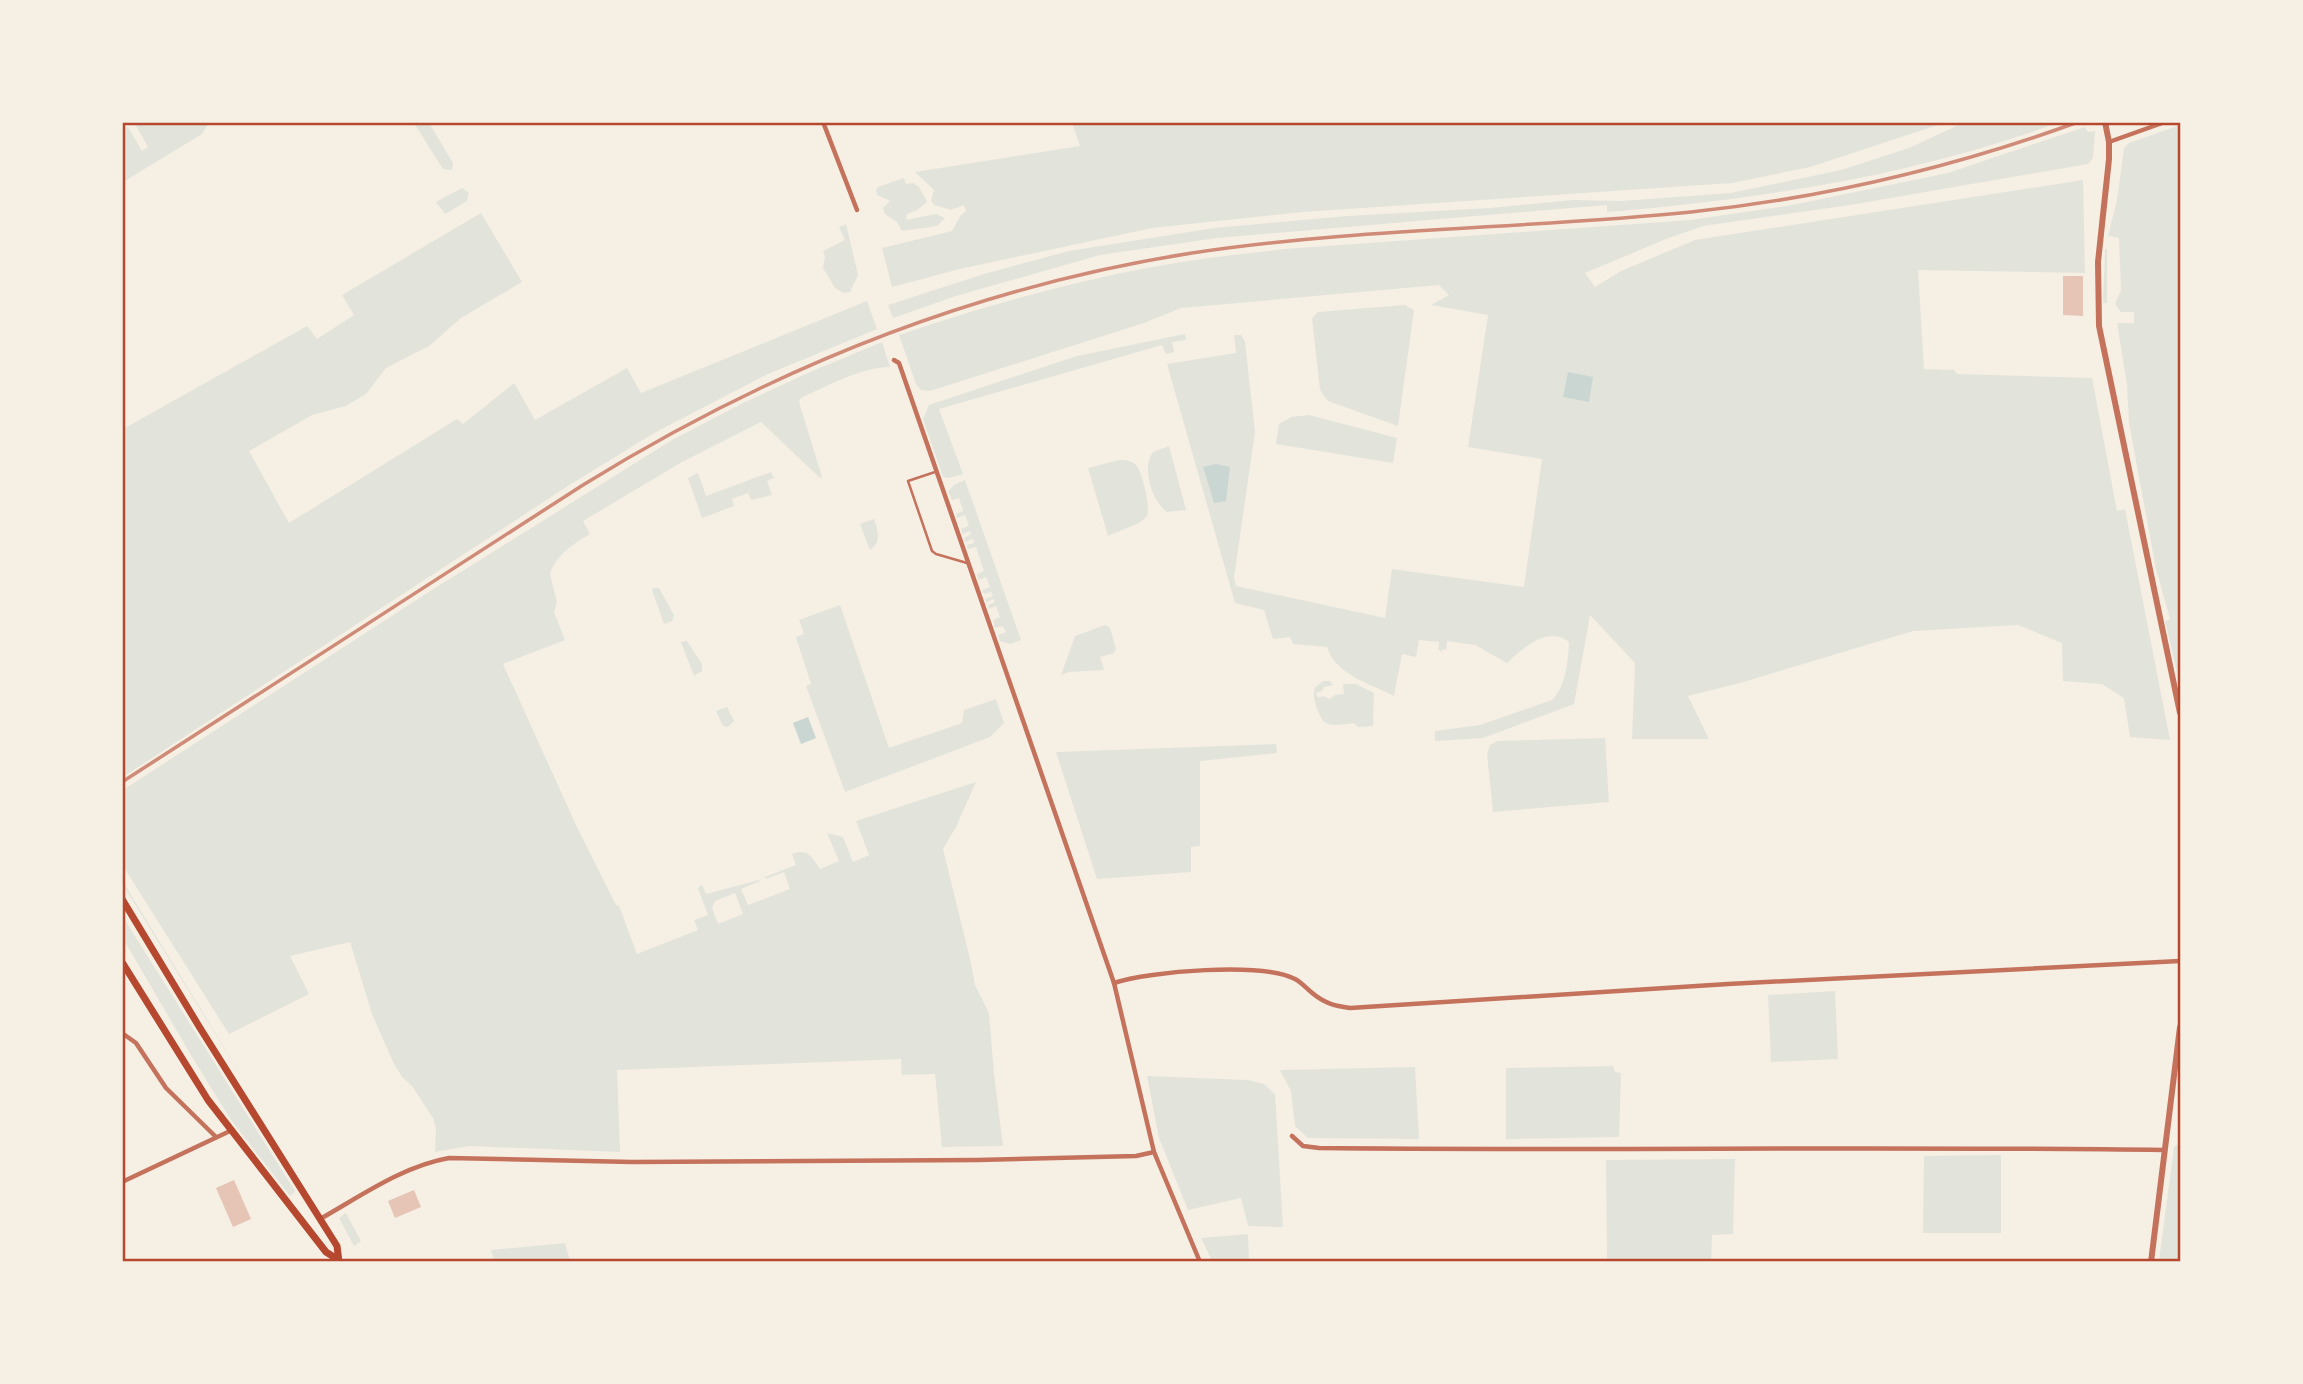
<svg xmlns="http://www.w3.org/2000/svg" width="2303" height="1384" viewBox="0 0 2303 1384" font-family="'Times New Roman',serif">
<rect width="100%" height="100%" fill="#f6efe4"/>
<g fill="#e2e4dc" fill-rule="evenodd">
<polygon points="136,123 208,122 208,124 202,134 123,182 123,131 128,127 142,151 148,147 135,124"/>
<polygon points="414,123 429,123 453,163 452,170 443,169"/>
<polygon points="1072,123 1072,122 1944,123 1810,167 1732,183 1303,212 1152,228 960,269 892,287 882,248 952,231 961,215 966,211 964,205 951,210 935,205 931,201 934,190 915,172 1080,146"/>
<path d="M1963 123H2057C1913 176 1760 199 1607 212V205L1217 238 1100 255 956 296 893 318 888 305 984 274 1069 251 1214 228 1347 216 1490 208 1573 200 1621 201 1731 193 1841 170 1909 148Z"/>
<polygon points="2180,125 2180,685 2165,621 2170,619 2156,569 2129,423 2127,385 2117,323 2134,323 2134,312 2121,312 2115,304 2121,290 2119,238 2108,236 2117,200 2124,148 2129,143"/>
<path d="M2085 127 2088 132 2095 131 2093 158 2088 164 1850 205 1703 226 1666 239 1585 273 1595 287 1621 271 1695 240 2083 180 2085 273 1918 270 1924 369 1954 370 1957 374 2092 378 2117 511 2125 509 2170 740 2130 737 2124 698 2102 684 2063 681 2062 643 2018 625 1913 631 1740 683 1688 696 1709 739H1632L1635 663 1590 615 1574 704 1483 738 1435 741V731L1480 725 1552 700C1566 686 1568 662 1569 642 1548 625 1523 648 1507 663L1475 645 1447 641 1446 650 1443 649 1442 652 1438 649 1439 642 1419 640 1416 657 1402 654 1394 696C1370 684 1335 674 1327 647L1293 644 1290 637 1273 639 1264 610 1235 603 1167 364 1236 353 1234 335H1241L1245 342 1255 432 1234 577 1236 586 1385 618 1392 569 1524 587 1542 459 1468 447 1488 315 1431 305 1449 295 1439 285 1181 308 1144 323 930 391 921 390 916 384 899 335C981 307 1066 283 1152 267 1196 259 1240 254 1285 249L1690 220 1787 206 1948 173Z"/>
<polygon points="904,178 906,184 913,183 919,187 927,202 917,210 907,214 906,220 936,214 945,218 937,226 902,231 897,222 885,214 883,208 890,201 877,195 876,190 878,187"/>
<polygon points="462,188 469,193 467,201 445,214 436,202"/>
<polygon points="481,213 522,282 461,318 429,346 386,368 366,394 346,406 312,415 249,451 289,523 457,419 463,424 514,383 535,420 627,368 641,393 867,301 877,329 768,374 656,432 571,484 123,777 123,429 307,326 317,339 354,315 342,295"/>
<polygon points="846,224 858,275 850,292 844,293 835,288 823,268 825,256 823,251 845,240 839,227"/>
<polygon points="2105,249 2107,249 2107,303 2103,303"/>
<polygon points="1405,305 1414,310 1398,426 1328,401 1320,390 1312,318 1318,312"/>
<polygon points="1185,334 1186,340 1172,342 1174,352 1166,354 1162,345 939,409 963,474 948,478 943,477 923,419 929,405 1077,356"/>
<path d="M882 342 890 367C860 368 829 385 801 398L799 402 822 477 820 478 761 422 682 462 583 521 590 534C573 544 556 555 550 574L557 602 554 612 565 640 503 664 576 825 616 905 619 906 637 954 698 930 694 920 708 915 698 888 702 885 706 894 759 880 760 881 741 889 748 905 790 889 784 872 766 879 765 877 796 865 792 854C808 848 812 857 820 869L839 861 827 833 843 837 853 862 869 855 856 821 976 782 956 827 943 849 971 963 975 985 989 1013 994 1074 1003 1146 942 1147 935 1074 902 1075 901 1059 617 1070 620 1152 469 1146 435 1152 436 1128 433 1118 412 1086 402 1077 394 1064 372 1014 350 942 290 956 309 994 229 1034 123 866V790L424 595 672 440 743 403 810 372ZM735 893 743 914 718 924 712 908 715 901Z"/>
<polygon points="1309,415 1397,438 1393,463 1276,444 1279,424 1291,417"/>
<path d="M1169 446 1186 510 1167 512C1152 501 1141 468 1153 452Z"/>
<path d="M1119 460C1125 460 1130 460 1135 464 1142 470 1151 508 1147 516 1142 524 1118 531 1108 536L1088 468Z"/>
<polygon points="771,472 774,478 767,481 772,495 751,500 748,493 732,499 734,506 702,518 688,478 698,473 706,496"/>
<polygon points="965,480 1021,640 1010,644 1000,641 998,635 1006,632 1003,626 995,628 993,620 1000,617 996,606 989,609 988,605 995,602 994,599 986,602 985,599 993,596 991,592 984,594 982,590 990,587 986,577 979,580 977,574 984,571 976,547 968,549 967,545 974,543 973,539 965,542 964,538 971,534 970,531 963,534 961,529 969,526 965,515 957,518 956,514 963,511 959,498 952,500 948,491 954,485"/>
<path d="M874 519C878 531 882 542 870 550L860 524Z"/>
<polygon points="654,588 659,588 674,615 672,621 664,624 652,590"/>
<polygon points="840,605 889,748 962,723 964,710 996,699 1004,723 990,737 845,792 806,686 811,684 796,637 804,634 799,620"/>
<polygon points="1105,625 1110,628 1116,648 1114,653 1100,657 1104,670 1069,672 1061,675 1075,636"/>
<polygon points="687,641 702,664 702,671 694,676 681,642"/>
<path d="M1324 681H1330L1333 685 1324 687 1322 691 1316 693 1318 698 1323 696 1330 699 1335 695 1344 694 1343 684H1356L1374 693 1373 726 1358 727 1354 723C1345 724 1333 727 1326 723 1319 719 1311 695 1315 688 1316 686 1322 682 1324 681Z"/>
<polygon points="727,707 734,721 728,727 723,726 716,711"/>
<polygon points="1605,738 1609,802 1493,812 1487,754 1490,745 1498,741"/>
<polygon points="1276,744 1277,753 1200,761 1200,846 1191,847 1191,872 1097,879 1056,752"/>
<polygon points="123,882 260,1106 123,885"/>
<polygon points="123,917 295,1191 290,1196 231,1120 192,1057 124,940"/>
<polygon points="1835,991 1838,1059 1771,1062 1768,995"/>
<polygon points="1613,1066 1615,1072 1621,1073 1619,1137 1506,1139 1506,1068"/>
<polygon points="1415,1067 1419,1139 1308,1138 1295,1126 1291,1091 1280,1070"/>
<polygon points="1147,1076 1248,1080 1264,1084 1275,1094 1283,1227 1248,1226 1241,1198 1188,1210 1159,1138"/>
<polygon points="2180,1143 2180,1261 2159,1261 2174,1147"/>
<polygon points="2001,1155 2001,1233 1923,1233 1924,1156"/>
<polygon points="1735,1159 1733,1234 1712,1235 1711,1261 1607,1261 1606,1160"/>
<polygon points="346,1213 361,1241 354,1246 339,1218"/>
<polygon points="1248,1234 1249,1261 1212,1261 1201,1238"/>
<polygon points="565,1243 570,1261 494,1261 491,1250"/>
</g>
<g fill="#c9d6d2">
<polygon points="1568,372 1593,377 1589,402 1563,397"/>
<polygon points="1216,464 1230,467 1226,501 1214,503 1203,467"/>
<polygon points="808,717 816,738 801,744 793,723"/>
</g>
<g fill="#e6c5b7">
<polygon points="2063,276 2083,276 2083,316 2063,315"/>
<polygon points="234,1180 251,1219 233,1227 216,1188"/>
<polygon points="414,1190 421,1207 395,1218 388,1201"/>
</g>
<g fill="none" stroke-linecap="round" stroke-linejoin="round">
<polyline stroke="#c5725c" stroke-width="2.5" points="935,472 908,481 932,551 936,554 967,563"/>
<g stroke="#c5725c" stroke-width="4.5">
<polyline points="823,122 857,210"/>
<polyline points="2109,142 2165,122"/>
<polyline points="894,360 899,363 1114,983 1154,1152 1200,1262"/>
<path d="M1114 983C1149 971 1262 962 1295 979 1301 982 1306 988 1311 992 1324 1003 1334 1006 1350 1008L1728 984 2180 961"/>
<polyline points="122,1033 136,1043 166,1088 216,1137"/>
<path d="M1292 1136 1303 1146 1319 1148C1601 1151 1882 1146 2164 1150"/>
<polyline points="122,1182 230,1131"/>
<path d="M320 1219C361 1196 403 1166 449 1158L632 1162 978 1160 1136 1156 1154 1152"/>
</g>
<g stroke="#c5725c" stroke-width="6">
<polyline points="2105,122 2109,142 2109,159 2098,262 2099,326 2180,713"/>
<polyline points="2151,1262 2180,1027"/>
</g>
<g stroke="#b5482f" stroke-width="7">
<polyline points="122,899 200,1028 337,1246 339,1262"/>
<polyline points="122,962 208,1100 326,1252 337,1259"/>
</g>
<path stroke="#cf8b77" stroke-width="3.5" d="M122 782 583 485C771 369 973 287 1192 253 1357 228 1525 229 1691 212 1823 198 1952 168 2078 122"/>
</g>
<rect width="2303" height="1384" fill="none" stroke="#f6efe4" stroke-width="248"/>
<rect x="124" y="124" width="2055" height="1136" fill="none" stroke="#b5482f" stroke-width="2.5"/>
</svg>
